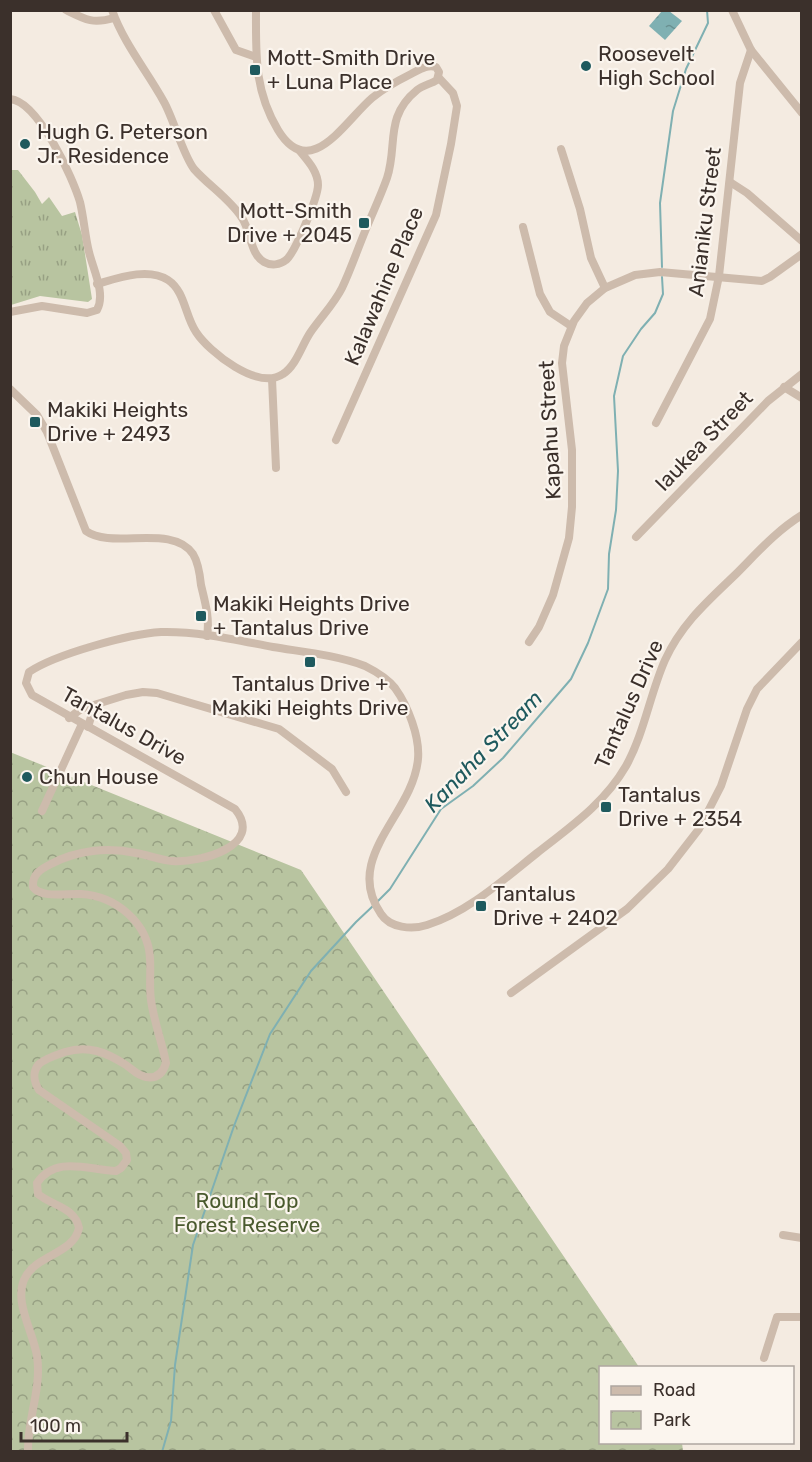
<svg xmlns="http://www.w3.org/2000/svg" width="812" height="1462" viewBox="0 0 812 1462" font-family="Rubik,sans-serif">
<defs>
<pattern id="grass-tufts" width="24" height="20" patternUnits="userSpaceOnUse" patternTransform="scale(1.5)"><rect width="24" height="20" fill="#b8c4a0"/><path d="M3 7l-1-3M5 7V3M7 7l1-3M15 17l-1-3M17 17v-4M19 17l1-3" fill="none" stroke="#97a083"/></pattern>
<pattern id="park-crowns" width="20" height="18" patternUnits="userSpaceOnUse" patternTransform="scale(1.5)"><rect width="20" height="18" fill="#b8c4a0"/><path d="M2 6a3 3 0 1 1 6 0M12 15a3 3 0 1 1 6 0" fill="none" stroke="#97a083"/></pattern>
<pattern id="water-ripples" width="26" height="14" patternUnits="userSpaceOnUse" patternTransform="scale(1.5)"><rect width="26" height="14" fill="#7fb0b2"/><path d="M2 4q2-2 4 0t4 0M15 11q2-2 4 0t4 0" fill="none" stroke="#699091"/></pattern>
</defs>
<rect width="100%" height="100%" fill="#f4ebe1"/>
<polygon fill="url(#grass-tufts)" points="11,170 18,170 35,192 42,204 49,197 62,216 75,212 82,235 92,299 88,302 40,296 11,305"/>
<polygon fill="url(#park-crowns)" points="10,752 301,870 639,1367 600,1368 600,1442 682,1443 683,1451 11,1451"/>
<polygon fill="url(#water-ripples)" points="662,11 669,11 682,21 665,40 649,26"/>
<g fill="none" stroke-linecap="round" stroke-linejoin="round">
<g stroke="#7fb0b2" stroke-width="2">
<polyline points="662,267 660,203 673,111 686,69 708,23 707,10"/>
<polyline points="378,901 390,889 441,809 473,786 503,758 571,679 588,643 608,589 609,554 616,510 618,471 614,396 623,356 641,329 655,313 663,294 662,277"/>
<polyline points="162,1452 171,1421 175,1365 193,1245 234,1126 270,1034 311,971 356,922 374,905"/>
</g>
<g stroke="#cdbbac" stroke-width="8">
<path d="M66 10C86 20 93 24 114 18"/>
<path d="M112 10C124 44 147 71 164 102 174 120 183 155 194 169 209 186 230 199 242 218 251 231 250 254 264 262 271 266 280 265 286 260 295 253 318 197 318 185 318 171 307 160 299 150"/>
<polyline points="214,10 236,50 256,57"/>
<polyline points="732,10 751,50 802,113"/>
<path d="M10 99C38 101 73 178 80 202 84 219 85 236 89 252 93 269 106 294 97 310L87 313 42 306 10 312"/>
<polyline points="561,149 580,209 591,258 605,288"/>
<polyline points="730,182 747,193 802,241"/>
<polyline points="523,227 540,294 550,312 571,326"/>
<path d="M97 284C118 278 148 267 168 280 185 291 185 316 196 332 209 352 258 391 283 374 296 366 302 345 310 333 321 317 334 304 342 288 351 269 358 248 366 229 373 212 381 195 387 178 398 145 384 117 417 90 423 85 431 84 437 80L439 72 436 67C427 64 419 70 411 74 397 81 384 88 372 98 345 121 310 183 278 130 254 90 256 55 256 10"/>
<polyline points="272,379 276,468"/>
<polyline points="784,387 802,398"/>
<path d="M10 389 37 415 47 432 86 531C112 550 172 523 193 554 198 562 200 575 201 585 205 602 210 618 207 636"/>
<polyline points="656,423 710,319 719,276 740,83 751,50"/>
<polyline points="336,440 436,215 451,144 457,106 453,93 439,78"/>
<polyline points="636,537 768,401 802,374"/>
<polyline points="529,642 539,627 553,595 569,538 572,507 572,450 562,363 564,346 574,321 587,303 605,288 635,275 660,272 762,281 770,277 802,254"/>
<polyline points="69,718 81,709 126,695 143,692 157,693 279,729 332,769 346,792"/>
<polyline points="88,727 94,707"/>
<polyline points="42,811 82,724"/>
<polyline points="511,993 627,909 668,869 699,829 721,786 747,709 757,689 802,642"/>
<polyline points="783,1235 802,1238"/>
<polyline points="764,1358 777,1317 802,1317"/>
<path d="M28 1452C27 1419 42 1389 37 1356 33 1331 12 1299 26 1276 38 1255 74 1253 79 1228 75 1207 52 1206 38 1194L37 1183C56 1155 88 1170 116 1171L121 1168 127 1160 126 1153 120 1146 39 1090C34 1082 32 1072 39 1064 46 1058 56 1055 65 1052 88 1045 106 1052 126 1065 132 1069 138 1076 146 1077 157 1079 163 1073 166 1063 162 1042 154 1022 151 1000 149 986 151 972 150 958 148 923 116 896 81 894 67 893 42 899 33 887 32 874 41 869 51 864 77 850 108 847 136 853 148 855 161 860 172 861 200 863 265 846 235 809L32 695 26 683 29 672C56 654 129 634 161 632 198 631 236 640 273 647 303 652 336 655 365 666 375 671 388 679 395 688 408 706 420 737 418 759 413 815 342 857 381 914 390 928 412 930 427 925 468 912 503 880 537 853 570 827 604 804 626 766 644 734 650 694 665 660 682 623 708 601 736 574 757 553 776 531 802 515"/>
</g>
</g>
<g fill="#1f5a5e" stroke="#fbf5ee" stroke-width="2">
<circle cx="586" cy="66" r="6"/>
<rect x="249" y="64" width="12" height="12" rx="3"/>
<circle cx="25" cy="144" r="6"/>
<rect x="358" y="217" width="12" height="12" rx="3"/>
<rect x="29" y="416" width="12" height="12" rx="3"/>
<rect x="195" y="610" width="12" height="12" rx="3"/>
<rect x="304" y="656" width="12" height="12" rx="3"/>
<circle cx="27" cy="777" r="6"/>
<rect x="600" y="801" width="12" height="12" rx="3"/>
<rect x="475" y="900" width="12" height="12" rx="3"/>
</g>
<g text-anchor="middle" stroke-width="4.5" stroke-linejoin="round" paint-order="stroke">
<g font-size="21" fill="#3b302b" stroke="#fbf5ee" text-anchor="start">
<text x="598" y="61">Roosevelt<tspan x="598" dy="24">High School</tspan></text>
<text x="267" y="65">Mott-Smith Drive<tspan x="267" dy="24">+ Luna Place</tspan></text>
<text x="37" y="139">Hugh G. Peterson<tspan x="37" dy="24">Jr. Residence</tspan></text>
<text x="352" y="218" text-anchor="end">Mott-Smith<tspan x="352" dy="24">Drive + 2045</tspan></text>
<text x="47" y="417">Makiki Heights<tspan x="47" dy="24">Drive + 2493</tspan></text>
<text x="213" y="611">Makiki Heights Drive<tspan x="213" dy="24">+ Tantalus Drive</tspan></text>
<text x="310" y="691" text-anchor="middle">Tantalus Drive +<tspan x="310" dy="24">Makiki Heights Drive</tspan></text>
<text x="39" y="784">Chun House</text>
<text x="618" y="802">Tantalus<tspan x="618" dy="24">Drive + 2354</tspan></text>
<text x="493" y="901">Tantalus<tspan x="493" dy="24">Drive + 2402</tspan></text>
</g>
<g font-size="21" fill="#3b302b" stroke="#fbf5ee">
<text transform="translate(705 222) rotate(-83)" y="7">Anianiku Street</text>
<text transform="translate(384 286) rotate(-67)" y="7">Kalawahine Place</text>
<text transform="translate(550 430) rotate(-93)" y="7">Kapahu Street</text>
<text transform="translate(704 441) rotate(-46)" y="7">Iaukea Street</text>
<text transform="translate(629 704) rotate(-66)" y="7">Tantalus Drive</text>
<text transform="translate(124 726) rotate(29)" y="7">Tantalus Drive</text>
</g>
<g font-size="21" fill="#4a5a2e" stroke="#fbf5ee">
<text x="247" y="1208">Round Top<tspan x="247" dy="24">Forest Reserve</tspan></text>
</g>
<g font-size="22" font-style="italic" fill="#1f5a5e" stroke="#fbf5ee">
<text transform="translate(483 751) rotate(-46)" y="8">Kanaha Stream</text>
</g>
</g>
<rect width="812" height="1462" fill="none" stroke="#3b302b" stroke-width="24"/>
<rect x="599" y="1366" width="195" height="78" fill="#fbf5ee" stroke="#aea6a0" stroke-width="1.5"/>
<rect x="611" y="1386" width="30" height="9" fill="#cdbbac" stroke="#aea6a0" stroke-width="1.5"/>
<text x="653" y="1396" font-size="18" fill="#3b302b">Road</text>
<rect x="611" y="1411" width="30" height="18" fill="url(#park-crowns)" stroke="#aea6a0" stroke-width="1.5"/>
<text x="653" y="1426" font-size="18" fill="#3b302b">Park</text>
<path d="M21 1432v9h106v-9" fill="none" stroke="#3b302b" stroke-width="3"/>
<text x="30" y="1432" font-size="18" fill="#3b302b" stroke="#fbf5ee" stroke-width="4.5" paint-order="stroke">100 m</text>
</svg>
